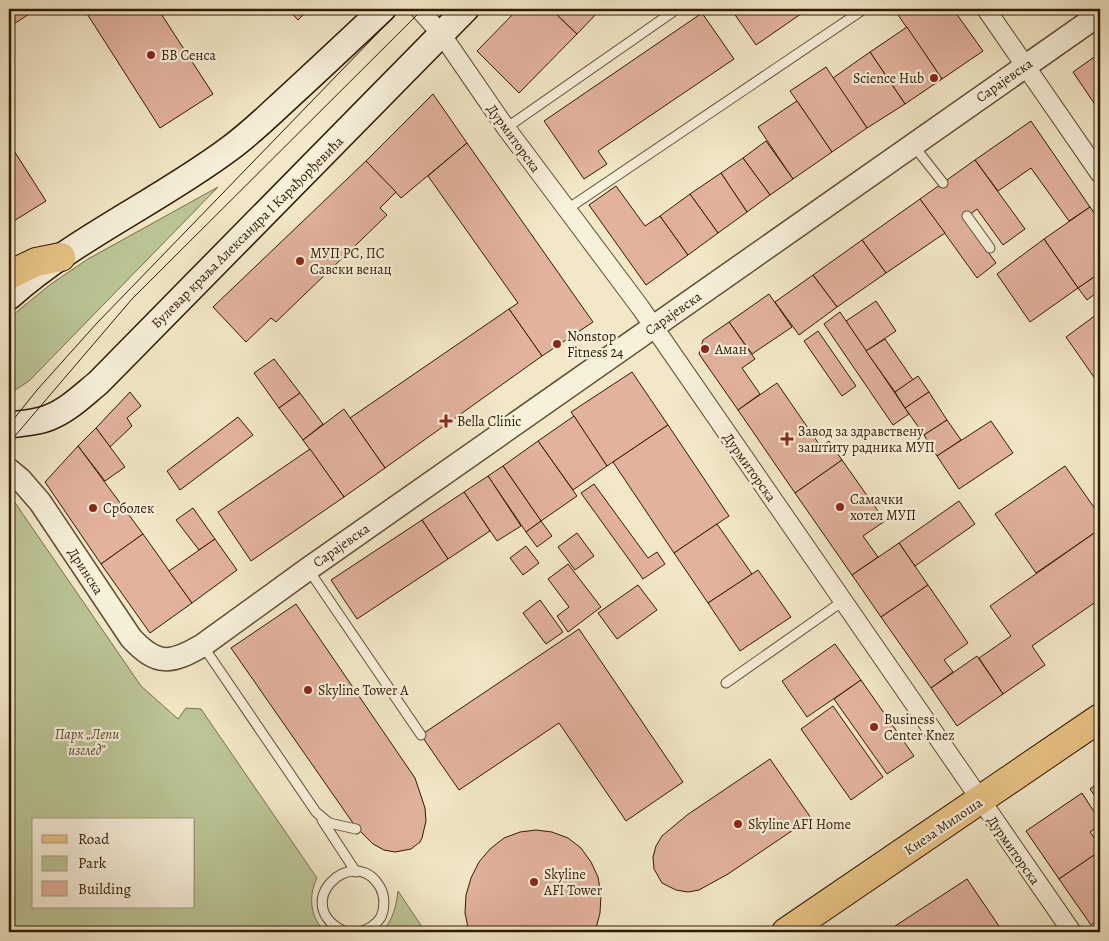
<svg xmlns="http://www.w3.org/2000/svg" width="1109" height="941" viewBox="0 0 1109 941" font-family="Alegreya,serif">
<rect width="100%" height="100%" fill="#f2e8c7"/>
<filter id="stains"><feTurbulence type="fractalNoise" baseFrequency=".004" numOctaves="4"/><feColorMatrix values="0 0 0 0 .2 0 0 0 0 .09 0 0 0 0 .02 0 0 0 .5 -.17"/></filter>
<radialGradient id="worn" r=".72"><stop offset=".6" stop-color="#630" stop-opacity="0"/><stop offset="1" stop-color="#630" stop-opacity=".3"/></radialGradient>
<g fill="#bbc595" stroke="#76704a" fill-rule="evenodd">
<polygon points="218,187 29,381 9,394 9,318 51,284 88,259"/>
<path d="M9 494 141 686 178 719 186 708 201 709 317 878C308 896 310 919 326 932H9ZM34 820H194V907H34Z"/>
<path d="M398 891 422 927 426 932H381C393 921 396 907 398 891Z"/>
</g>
<g fill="#e2b29d" stroke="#301a00">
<polygon points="9,9 37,9 9,27"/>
<polygon points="84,9 158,9 213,94 160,128"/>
<polygon points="287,9 309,9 298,20"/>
<polygon points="518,9 551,9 577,34 519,93 477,51"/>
<polygon points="551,9 601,9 577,34"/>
<polygon points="731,9 808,9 756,45"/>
<polygon points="894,9 953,9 983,51 942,79"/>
<polygon points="702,13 734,59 598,151 607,164 584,179 544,121"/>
<polygon points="907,27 942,79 905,104 870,52"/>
<polygon points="870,52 905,104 867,128 833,78"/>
<polygon points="1100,53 1100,112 1073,72"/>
<polygon points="826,67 867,128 832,152 790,91"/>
<polygon points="433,94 467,143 401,198 366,161"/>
<polygon points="797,101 832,152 793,179 758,127"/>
<polygon points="1031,121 1090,207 1069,221 1031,168 998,191 975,160"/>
<polygon points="766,141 793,179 770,195 743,158"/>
<polygon points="9,143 46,201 9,224"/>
<polygon points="467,143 593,322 542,356 509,309 518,303 428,176"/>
<polygon points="743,158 770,195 747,212 721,173"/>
<polygon points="975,160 1025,229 1003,245 977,209 964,219 996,263 977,278 920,199"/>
<polygon points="366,161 396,192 380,208 387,215 276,322 271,318 246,342 213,307"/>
<polygon points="721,173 747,212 718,233 690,194"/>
<polygon points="616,186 645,226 660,216 688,255 646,285 589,205"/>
<polygon points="690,194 718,233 688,255 660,216"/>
<polygon points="920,199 945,233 886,273 862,240"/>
<polygon points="1090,207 1100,221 1100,273 1078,288 1044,239"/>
<polygon points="1044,239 1078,288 1030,322 997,274"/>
<polygon points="862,240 886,273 837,307 813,275"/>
<polygon points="1100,273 1100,290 1087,300 1078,288"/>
<polygon points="813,275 837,307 799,335 775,302"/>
<polygon points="769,294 792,327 752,354 729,322"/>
<polygon points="876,301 896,331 866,351 846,321"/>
<polygon points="509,309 542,356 385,468 350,418"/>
<polygon points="840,312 909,414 893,425 824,324"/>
<polygon points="1100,312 1100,381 1098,383 1066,337"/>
<polygon points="729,322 755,359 742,368 760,394 738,410 699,354 703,340"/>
<polygon points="818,331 856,386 842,396 804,341"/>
<polygon points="885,339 913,380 895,392 866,351"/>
<polygon points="274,359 300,393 279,408 254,373"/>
<polygon points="632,372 668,425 607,466 571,412"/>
<polygon points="918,376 929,392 905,408 895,392"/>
<polygon points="777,383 821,447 829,441 842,460 795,493 738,410"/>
<polygon points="130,392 141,406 127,418 132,426 110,447 96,428"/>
<polygon points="929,392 947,420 924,435 905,408"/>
<polygon points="300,393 323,424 303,440 279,408"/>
<polygon points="344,409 385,468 344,497 303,440"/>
<polygon points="574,416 607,466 573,490 538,441"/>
<polygon points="238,417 253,435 180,490 167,471"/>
<polygon points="947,420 961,440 937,456 924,435"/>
<polygon points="991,421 1013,453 959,489 937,456"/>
<polygon points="668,425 729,516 674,553 613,462"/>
<polygon points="96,428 125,467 105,481 78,446"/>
<polygon points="538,441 577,496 541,521 503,466"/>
<polygon points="78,446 143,534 101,564 45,482"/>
<polygon points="310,449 344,497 251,561 218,512"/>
<polygon points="842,460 885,521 863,536 878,557 852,575 795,493"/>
<polygon points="503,466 541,521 526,532 488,476"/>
<polygon points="1065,466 1100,516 1100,529 1036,573 995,514"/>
<polygon points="488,476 521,526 497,541 464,492"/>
<polygon points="594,484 648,558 657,552 665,564 643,579 581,493"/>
<polygon points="464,492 490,531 448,559 422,520"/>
<polygon points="959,501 975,524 915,566 899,543"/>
<polygon points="193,508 215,539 199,550 176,520"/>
<polygon points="422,520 448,559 357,619 331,580"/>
<polygon points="541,521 552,536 537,547 526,532"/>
<polygon points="717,524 752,574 708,603 674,553"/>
<polygon points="1100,529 1100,599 1032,646 1045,665 1003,694 979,658 1011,636 990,606"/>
<polygon points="577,533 594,556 575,570 558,547"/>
<polygon points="143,534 192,603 150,633 101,564"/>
<polygon points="215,539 237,570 192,603 169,571"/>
<polygon points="899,543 928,585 881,617 852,575"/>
<polygon points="526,546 539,563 523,575 510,558"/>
<polygon points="568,564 601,607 568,632 557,616 569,607 548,579"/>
<polygon points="758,570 791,617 740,651 708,603"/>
<polygon points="638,585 657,610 617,639 598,613"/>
<polygon points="928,585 968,643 944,660 953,672 931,688 881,617"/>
<polygon points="540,600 563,632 546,644 523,613"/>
<polygon points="296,604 415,778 425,808 426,821 422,838 420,842 411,849 395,852 384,850 373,844 355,826 231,648"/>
<polygon points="579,629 683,782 626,821 559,723 459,790 421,735"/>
<polygon points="835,644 861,680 807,717 782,681"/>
<polygon points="977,656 1003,694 957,726 931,688"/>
<polygon points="861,680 914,756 887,774 834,699"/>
<polygon points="833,706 883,777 851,800 801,729"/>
<polygon points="770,759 811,818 728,874 699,890 688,892 676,890 662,883 654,869 653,857 656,846 662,836 687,815"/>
<polygon points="1100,782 1100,803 1090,789"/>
<polygon points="1082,793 1100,821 1100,825 1090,832 1100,846 1100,851 1059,879 1026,831"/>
<polygon points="536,830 552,832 568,838 581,848 591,862 598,877 601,895 600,913 595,932 469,932 465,913 466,895 471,878 479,862 490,849 504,838 520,832"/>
<polygon points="1100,851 1100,918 1091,925 1059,879"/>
<polygon points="967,879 1003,932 886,932"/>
</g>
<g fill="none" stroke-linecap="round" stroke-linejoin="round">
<g stroke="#604e32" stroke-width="11">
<g id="service">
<polyline points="506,128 677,9"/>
<polyline points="914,146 943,183"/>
<polyline points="566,210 864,9"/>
<polyline points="967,216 990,248"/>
<polyline points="308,569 421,735"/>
<polyline points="203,646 316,812 329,823 356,829"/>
<polyline points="726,683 843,601"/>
<polyline points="322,820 356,872"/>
<path d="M346 932C287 906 353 841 380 887 385 896 385 908 381 917 376 925 367 930 359 932"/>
</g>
</g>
<g stroke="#604e32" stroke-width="20">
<g id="minor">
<polyline points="419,9 442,35 506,128 640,307 1072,932"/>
<polyline points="986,9 1100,174"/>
</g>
</g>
<g stroke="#604e32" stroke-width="25">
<path id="tertiary" d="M9 470 20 479 40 502 131 638C157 666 171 664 203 645L308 569 1100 14"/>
</g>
<g stroke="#301a00" stroke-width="28">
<g id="secondary">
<path d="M9 297C75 238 158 202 229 149 247 136 264 120 280 105 315 73 349 41 383 9"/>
<path d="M9 425C22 423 36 423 48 418 67 411 82 396 98 383L466 9"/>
</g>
</g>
<g stroke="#301a00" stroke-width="30">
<polyline id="primary" points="786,932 1100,718"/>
</g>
<g stroke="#301a00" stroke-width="30">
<polyline id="trunk" points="9,275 36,262 61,257"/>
</g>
<use href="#service" stroke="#f7f0db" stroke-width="9"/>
<use href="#minor" stroke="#f7f0db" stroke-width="18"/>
<use href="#tertiary" stroke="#f7f0db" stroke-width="22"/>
<use href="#secondary" stroke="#f7f0db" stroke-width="25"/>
<use href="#primary" stroke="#e9c484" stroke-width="28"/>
<use href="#trunk" stroke="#e9c484" stroke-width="28"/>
<g stroke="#301a00" stroke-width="1">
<polyline points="9,425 37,390 97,323 401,9"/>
<polyline points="9,443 132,299 423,9"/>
</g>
</g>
<g fill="#8f2418" stroke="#f7f0db" stroke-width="2">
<circle cx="151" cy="55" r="5"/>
<circle cx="934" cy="78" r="5"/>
<circle cx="300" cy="261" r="5"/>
<circle cx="557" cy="344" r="5"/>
<circle cx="705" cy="349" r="5"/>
<path d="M443.5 413.5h5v5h5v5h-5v5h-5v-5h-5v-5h5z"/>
<path d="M784.5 431.5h5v5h5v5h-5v5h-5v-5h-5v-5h5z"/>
<circle cx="840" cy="507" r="5"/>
<circle cx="93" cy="508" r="5"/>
<circle cx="308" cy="690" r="5"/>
<circle cx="874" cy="727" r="5"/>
<circle cx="738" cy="824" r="5"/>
<circle cx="534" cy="882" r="5"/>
</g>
<g text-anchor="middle" stroke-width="4.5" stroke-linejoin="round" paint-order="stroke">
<g font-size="14" fill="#301a00" stroke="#f7f0db" text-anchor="start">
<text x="161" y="60">БВ Сенса</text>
<text x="924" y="83" text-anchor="end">Science Hub</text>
<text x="310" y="258">МУП РС, ПС<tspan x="310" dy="16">Савски венац</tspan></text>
<text x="567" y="341">Nonstop<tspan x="567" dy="16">Fitness 24</tspan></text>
<text x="715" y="354">Аман</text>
<text x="457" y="426">Bella Clinic</text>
<text x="798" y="436">Завод за здравствену<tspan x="798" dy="16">заштиту радника МУП</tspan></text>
<text x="850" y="504">Самачки<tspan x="850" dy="16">хотел МУП</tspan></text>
<text x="103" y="513">Срболек</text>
<text x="318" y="695">Skyline Tower A</text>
<text x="884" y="724">Business<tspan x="884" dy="16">Center Knez</tspan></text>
<text x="748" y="829">Skyline AFI Home</text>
<text x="544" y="879">Skyline<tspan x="544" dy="16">AFI Tower</tspan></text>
</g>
<g font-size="14" fill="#301a00" stroke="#f7f0db">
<text transform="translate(1004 80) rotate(-35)" y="5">Сарајевска</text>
<text transform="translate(514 138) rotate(54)" y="5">Дурмиторска</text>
<text transform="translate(247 232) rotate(-45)" y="5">Булевар краља Александра I Карађорђевића</text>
<text transform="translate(673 313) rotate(-35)" y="5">Сарајевска</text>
<text transform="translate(750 467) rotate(55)" y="5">Дурмиторска</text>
<text transform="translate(341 545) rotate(-35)" y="5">Сарајевска</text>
<text transform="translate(86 571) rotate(57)" y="5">Дринска</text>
<text transform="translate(943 826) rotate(-34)" y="5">Кнеза Милоша</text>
<text transform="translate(1014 850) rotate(55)" y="5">Дурмиторска</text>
</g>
<g font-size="14" font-style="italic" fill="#5a4d2d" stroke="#f7f0db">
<text x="87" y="739">Парк „Лепи<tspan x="87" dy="16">изглед”</tspan></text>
</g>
</g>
<rect width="1109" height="941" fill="none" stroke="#f2e8c7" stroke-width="30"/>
<rect x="10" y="10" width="1089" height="921" fill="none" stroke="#301a00" stroke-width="2.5"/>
<rect x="15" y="15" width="1079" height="911" fill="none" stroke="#301a00"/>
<rect x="32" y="818" width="162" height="90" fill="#f7f0db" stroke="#a79a83"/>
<rect x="42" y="835" width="25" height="8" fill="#e9c484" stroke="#a79a83"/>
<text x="78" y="844" font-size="15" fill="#301a00">Road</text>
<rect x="42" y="856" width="25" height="15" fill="#bbc595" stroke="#a79a83"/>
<text x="78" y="868" font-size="15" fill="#301a00">Park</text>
<rect x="42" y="881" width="25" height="15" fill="#e2b29d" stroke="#a79a83"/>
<text x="78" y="894" font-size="15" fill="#301a00">Building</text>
<rect width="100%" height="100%" filter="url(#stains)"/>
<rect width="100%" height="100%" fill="url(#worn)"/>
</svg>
